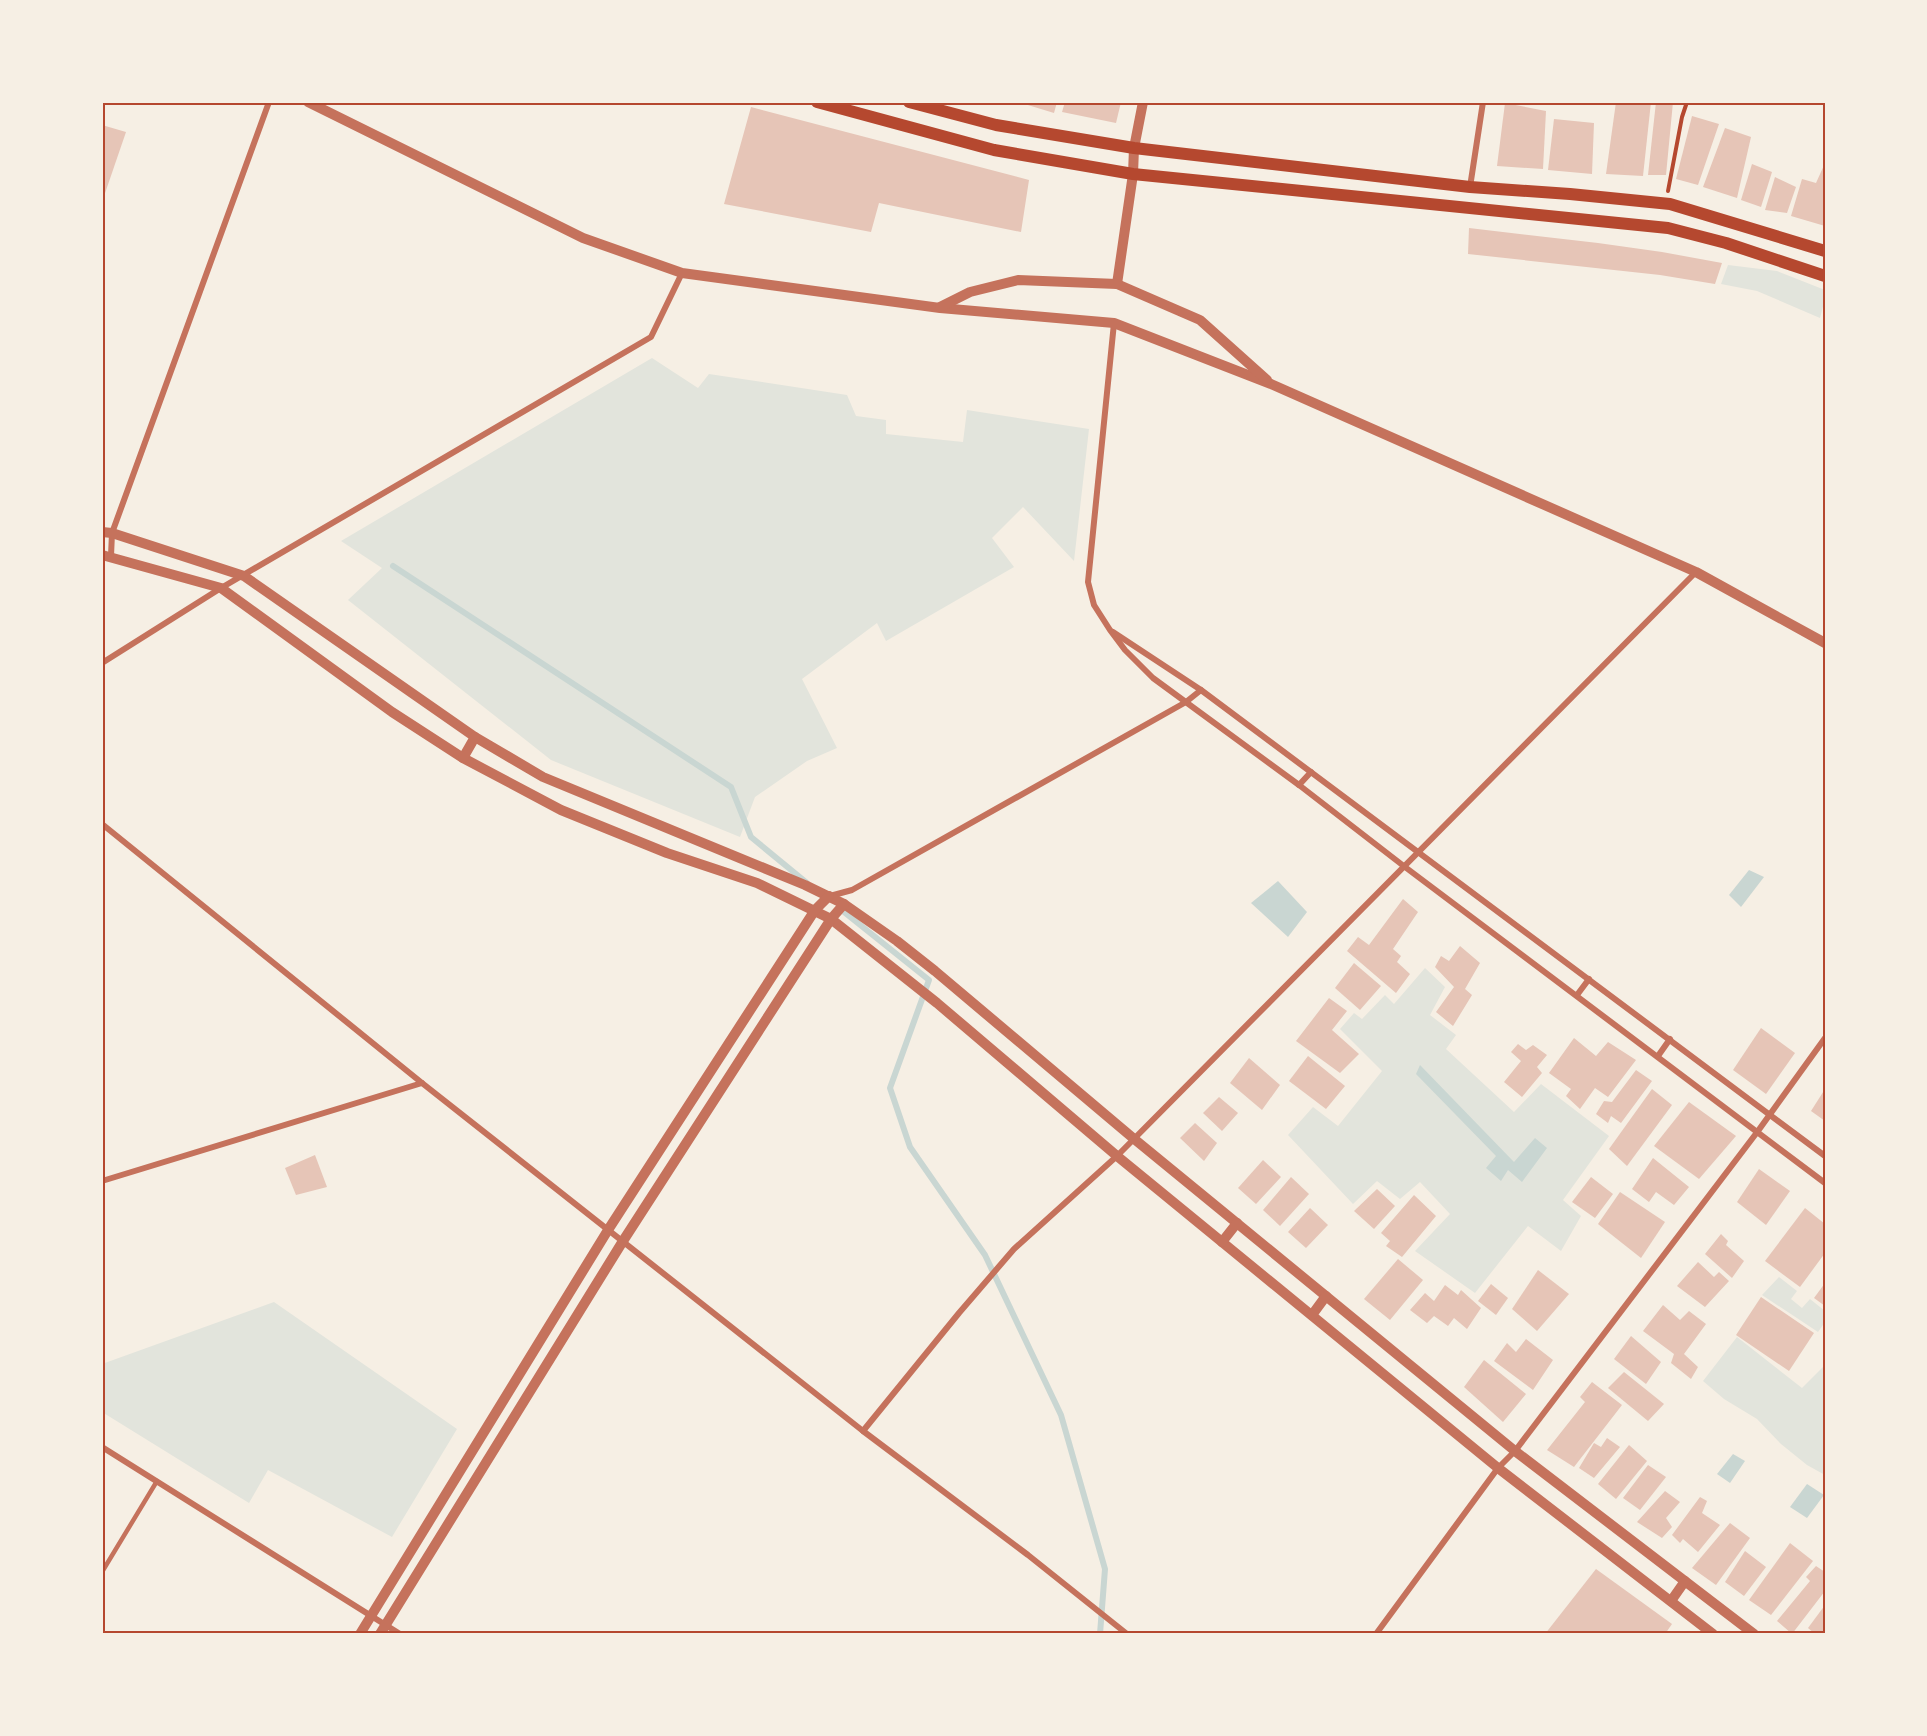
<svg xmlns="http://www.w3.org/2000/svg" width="1927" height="1736" viewBox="0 0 1927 1736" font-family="Lato,sans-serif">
<rect width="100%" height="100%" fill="#f6efe4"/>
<g fill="#e2e4dc">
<polygon points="1728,265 1777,271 1825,290 1825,299 1820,318 1757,291 1721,284"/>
<polygon points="652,358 698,388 709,374 847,395 856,416 886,420 886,434 963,442 967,410 1089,429 1074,561 1023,507 992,538 1014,567 886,641 877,623 802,679 837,748 807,761 755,797 740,837 551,760 348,600 382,568 341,541"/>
<polygon points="1425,968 1445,987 1430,1015 1456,1035 1446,1049 1514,1112 1541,1084 1609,1136 1563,1200 1581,1216 1561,1251 1528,1226 1475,1293 1415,1251 1450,1214 1420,1182 1400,1199 1377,1181 1353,1204 1288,1135 1313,1107 1338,1126 1382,1071 1340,1029 1354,1013 1362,1019 1385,995 1394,1004"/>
<polygon points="1779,1277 1797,1291 1791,1299 1802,1308 1810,1299 1825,1311 1825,1322 1818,1332 1762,1295"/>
<polygon points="274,1302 457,1429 392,1537 268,1470 249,1503 102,1412 102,1364"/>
<polygon points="1737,1337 1802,1388 1825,1365 1825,1475 1807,1465 1781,1444 1757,1419 1724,1399 1703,1381"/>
</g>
<g fill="#c9d6d2">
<polygon points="1749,870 1764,877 1741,907 1729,895"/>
<polygon points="1278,881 1307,912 1288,937 1251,903"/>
<polygon points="1420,1065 1514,1162 1535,1138 1547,1148 1522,1182 1508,1170 1501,1181 1486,1168 1496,1156 1416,1074"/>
<polygon points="1733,1454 1745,1461 1730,1483 1717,1474"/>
<polygon points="1807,1484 1824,1495 1807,1518 1790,1507"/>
</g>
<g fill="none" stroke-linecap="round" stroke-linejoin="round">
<g stroke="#c9d6d2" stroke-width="6">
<polyline points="393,566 731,787 751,837 807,883"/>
<polyline points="839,908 929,980 890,1088 910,1147 985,1255 1061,1415 1105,1569 1100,1634"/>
</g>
</g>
<g fill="#e6c5b7">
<polygon points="1018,102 1057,102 1054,113"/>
<polygon points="1065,102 1121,102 1116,123 1062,112"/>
<polygon points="1616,102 1651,102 1643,176 1606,174"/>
<polygon points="1656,102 1673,102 1666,175 1648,175"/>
<polygon points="1505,103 1546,111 1543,169 1497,166"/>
<polygon points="751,107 1029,180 1021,232 879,203 871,232 724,204"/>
<polygon points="1692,116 1719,124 1698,185 1676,179"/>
<polygon points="1554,119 1594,123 1592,174 1548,170"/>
<polygon points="102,125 126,132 102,202"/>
<polygon points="1725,128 1751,137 1737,198 1703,187"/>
<polygon points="1825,163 1825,226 1791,216 1802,179 1816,183"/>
<polygon points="1752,164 1772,172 1761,207 1741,200"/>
<polygon points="1775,177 1796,187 1787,213 1765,210"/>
<polygon points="1469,228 1598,243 1662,252 1722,263 1715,284 1660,275 1468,254"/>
<polygon points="1403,899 1418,912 1393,949 1401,956 1397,962 1410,974 1396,993 1347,951 1358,937 1369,945"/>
<polygon points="1460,946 1480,963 1465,989 1472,995 1453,1026 1436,1012 1454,987 1435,967 1441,956 1449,961"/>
<polygon points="1354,963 1381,986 1360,1010 1335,988"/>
<polygon points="1329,998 1347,1011 1332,1030 1359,1054 1340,1073 1296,1041"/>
<polygon points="1761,1028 1795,1053 1766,1094 1733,1070"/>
<polygon points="1574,1038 1596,1056 1608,1042 1636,1060 1608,1097 1595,1088 1580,1109 1566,1096 1571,1089 1549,1073"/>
<polygon points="1518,1044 1526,1050 1533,1045 1547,1055 1537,1067 1542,1073 1522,1097 1504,1082 1521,1061 1511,1052"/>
<polygon points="1308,1056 1345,1086 1326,1109 1289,1081"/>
<polygon points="1249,1058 1280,1085 1262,1110 1230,1083"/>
<polygon points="1636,1070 1652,1081 1621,1123 1611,1116 1608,1123 1596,1114 1604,1101 1612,1102"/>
<polygon points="1652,1089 1672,1105 1627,1166 1609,1149"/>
<polygon points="1825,1089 1825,1121 1811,1111"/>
<polygon points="1219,1097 1238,1113 1222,1131 1203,1113"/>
<polygon points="1689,1102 1736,1136 1699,1179 1654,1146"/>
<polygon points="1195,1123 1217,1143 1204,1161 1180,1138"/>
<polygon points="315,1155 327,1187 296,1195 285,1168"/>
<polygon points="1653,1158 1689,1187 1674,1205 1656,1192 1649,1202 1632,1189"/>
<polygon points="1263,1160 1281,1177 1256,1204 1238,1188"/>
<polygon points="1759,1169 1790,1191 1766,1225 1737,1202"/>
<polygon points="1291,1177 1309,1194 1280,1226 1263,1210"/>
<polygon points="1591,1177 1613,1194 1595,1218 1572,1202"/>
<polygon points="1377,1189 1395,1206 1374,1229 1354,1211"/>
<polygon points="1620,1192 1665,1222 1641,1258 1598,1224"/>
<polygon points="1414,1195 1436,1216 1402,1257 1386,1246 1390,1241 1381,1233"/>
<polygon points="1310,1208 1328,1225 1306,1248 1288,1232"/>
<polygon points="1805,1208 1825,1224 1825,1253 1800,1287 1765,1261"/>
<polygon points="1721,1234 1728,1241 1726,1245 1744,1261 1732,1278 1705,1254"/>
<polygon points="1398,1259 1423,1280 1390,1320 1364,1299"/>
<polygon points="1698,1262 1714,1277 1719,1272 1729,1281 1705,1307 1677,1286"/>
<polygon points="1538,1270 1569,1294 1537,1331 1512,1309"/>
<polygon points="1825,1283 1825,1306 1814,1298"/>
<polygon points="1491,1284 1508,1298 1496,1315 1478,1301"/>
<polygon points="1445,1285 1458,1295 1461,1290 1481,1308 1467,1329 1454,1318 1448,1326 1434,1316 1427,1323 1410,1310 1425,1293 1434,1301"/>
<polygon points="1761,1297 1814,1333 1789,1371 1736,1335"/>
<polygon points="1663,1305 1680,1320 1689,1311 1706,1324 1684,1354 1698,1367 1691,1379 1671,1363 1674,1354 1643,1331"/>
<polygon points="1631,1336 1661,1362 1646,1384 1614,1359"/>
<polygon points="1526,1339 1553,1360 1533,1390 1494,1361 1507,1343 1516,1352"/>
<polygon points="1484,1360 1526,1394 1503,1422 1464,1387"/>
<polygon points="1624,1372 1664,1404 1648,1421 1608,1388"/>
<polygon points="1592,1382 1622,1405 1574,1467 1547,1450 1585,1402 1580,1397"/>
<polygon points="1607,1438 1620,1447 1594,1478 1579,1468 1594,1443 1601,1447"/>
<polygon points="1629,1445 1647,1461 1616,1499 1598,1484"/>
<polygon points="1648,1465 1666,1477 1640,1510 1623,1498"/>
<polygon points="1665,1491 1680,1502 1666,1518 1672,1527 1662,1538 1637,1522"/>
<polygon points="1700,1497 1707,1501 1702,1513 1720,1525 1698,1552 1683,1539 1680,1543 1672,1535"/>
<polygon points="1730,1523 1750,1538 1716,1585 1692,1568"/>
<polygon points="1790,1543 1813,1561 1771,1615 1749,1600"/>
<polygon points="1745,1551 1766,1567 1744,1596 1725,1582"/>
<polygon points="1816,1566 1825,1572 1825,1591 1792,1634 1777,1621 1810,1581 1806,1577"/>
<polygon points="1596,1569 1672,1624 1665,1634 1545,1634"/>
<polygon points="1825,1605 1825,1634 1815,1634 1808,1628"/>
</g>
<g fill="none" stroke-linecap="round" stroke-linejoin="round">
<polyline stroke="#b5482f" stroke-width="4" points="1668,191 1682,117 1687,102"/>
<polyline stroke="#c5725c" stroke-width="4.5" points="102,1572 157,1481"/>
<g stroke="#c5725c" stroke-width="6">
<polyline points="1470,187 1483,102"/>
<polyline points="1114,323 1088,582 1094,605 1110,630 1125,650 1153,678 1299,785 1405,867 1825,1183"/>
<polyline points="111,556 112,533 269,102"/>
<polyline points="1113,632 1201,690 1825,1156"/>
<polyline points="102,663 221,588 651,337 682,273"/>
<polyline points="1299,785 1311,772"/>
<polyline points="102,824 422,1083 863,1431 1028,1555 1127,1634"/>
<polyline points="830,896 852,890 1186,702 1201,690"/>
<polyline points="1577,995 1589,979"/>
<polyline points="1658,1056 1670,1039"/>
<polyline points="102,1181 422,1083"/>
<polyline points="863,1431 959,1313 1014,1249 1117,1156 1696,572"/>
<polyline points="102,1447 400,1634"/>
<polyline points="1376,1634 1498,1468 1515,1451 1758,1131 1825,1038"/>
</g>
<g stroke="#c5725c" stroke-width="10">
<polyline points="308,102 583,238 682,273 940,308 1114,323 1271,384 1696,572 1825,643"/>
<polyline points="1117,284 1133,174 1134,148 1143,102"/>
<polyline points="940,307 970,292 1018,280 1117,284 1200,320 1267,380"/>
<polyline points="102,532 112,533 244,576 475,737 543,777 805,885 844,904 897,941 935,971 1133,1138 1515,1451 1754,1634"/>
<polyline points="102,555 221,588 392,712 463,758 561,810 667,853 757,883 831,919 937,1003 1117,1156 1498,1468 1713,1634"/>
<polyline points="463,758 475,737"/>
<polyline points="1222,1242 1237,1223"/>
<polyline points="1312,1315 1326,1296"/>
<polyline points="1671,1601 1685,1581"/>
<polyline points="360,1634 608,1230 815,910 829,896"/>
<polyline points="380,1634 623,1241 831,919 844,904"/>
</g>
<g stroke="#b5482f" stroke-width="12">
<polyline points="817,102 994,150 1133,174 1668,228 1726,243 1825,276"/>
<polyline points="909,102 996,125 1134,148 1470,187 1570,194 1670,204 1825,251"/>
</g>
</g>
<rect width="1927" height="1736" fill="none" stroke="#f6efe4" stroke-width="207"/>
<rect x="104" y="104" width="1720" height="1528" fill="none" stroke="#b5482f" stroke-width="2"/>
</svg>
